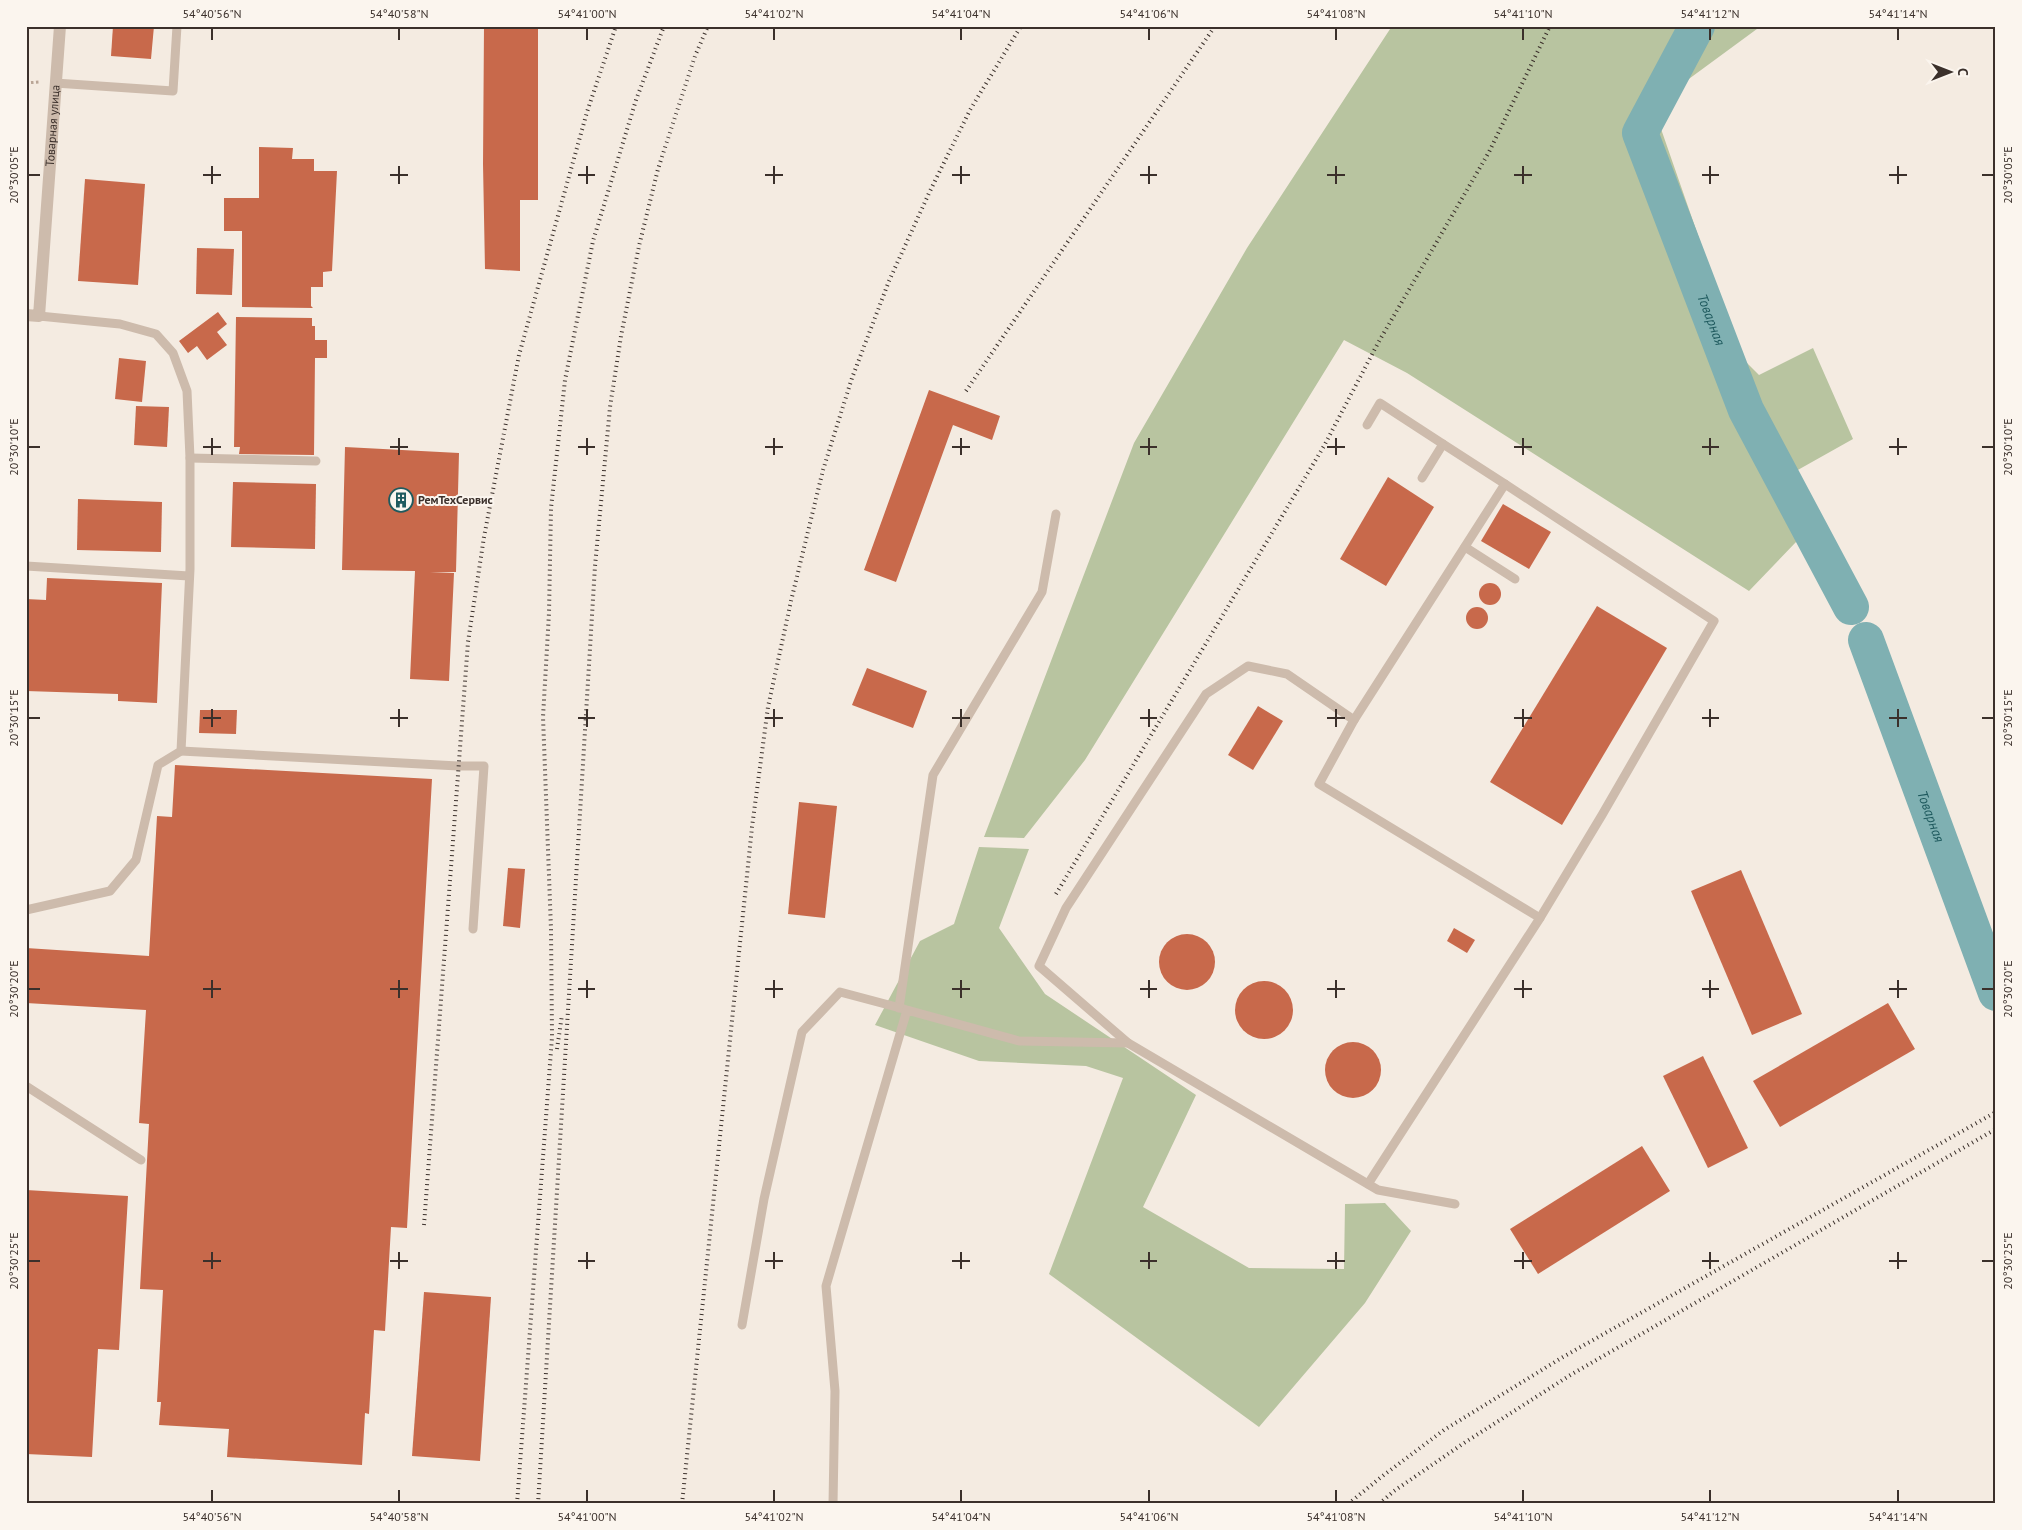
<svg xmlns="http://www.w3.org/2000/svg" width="2022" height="1530" viewBox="0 0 2022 1530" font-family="'PT Sans',sans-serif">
<rect width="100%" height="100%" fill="#f4ebe1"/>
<g fill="#b8c4a0">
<polygon points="1392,26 1761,26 1682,84 1660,126 1740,356 1759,375 1813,348 1853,439 1796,471 1820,517 1749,591 1407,373 1344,340 1085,760 1024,838 984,837 1134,443 1247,248"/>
<polygon points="979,847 1029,849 999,928 1045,994 1196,1095 1143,1207 1249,1268 1344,1269 1345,1204 1385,1203 1411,1231 1365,1303 1259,1427 1049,1274 1123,1078 1086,1066 979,1061 875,1025 920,941 954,924"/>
</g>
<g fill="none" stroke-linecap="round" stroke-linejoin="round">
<g stroke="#7fb0b2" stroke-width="36">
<path id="s1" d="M1697 26 1640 133 1746 410 1851 607"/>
<path id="s2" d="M1866 640 1996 993"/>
</g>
</g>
<g fill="#c8694b">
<polygon points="113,26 154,26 151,59 111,56"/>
<polygon points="484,26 538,26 538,200 520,200 520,271 485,269 483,164"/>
<polygon points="259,147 293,148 292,159 314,159 314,171 337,171 332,271 323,272 323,287 311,287 311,306 313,308 242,307 242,231 224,231 224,198 259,198"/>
<polygon points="85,179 145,184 138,285 78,281"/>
<polygon points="197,248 234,249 232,295 196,294"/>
<polygon points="218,312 227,324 217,332 227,345 207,360 197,346 188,353 179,341"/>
<polygon points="236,317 312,318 312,326 315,326 315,340 327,340 327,358 315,358 314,455 239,454 240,447 234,447"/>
<polygon points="119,358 146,361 142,402 115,399"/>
<polygon points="929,390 1000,416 992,440 953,425 896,582 864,570"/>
<polygon points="136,406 169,407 167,447 134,445"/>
<polygon points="345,447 459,453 456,572 430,572 454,573 449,681 410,679 415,571 342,570"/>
<polygon points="1388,477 1434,507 1386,586 1340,559"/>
<polygon points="233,482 316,484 315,549 231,547"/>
<polygon points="78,499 162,502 161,552 77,550"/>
<polygon points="1503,504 1551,532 1529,569 1481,541"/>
<polygon points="47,578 162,583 157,703 118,701 118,694 26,691 26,599 46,600"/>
<circle cx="1490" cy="594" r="11"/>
<polygon points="1597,606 1667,648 1562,825 1490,782"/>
<circle cx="1477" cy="618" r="11"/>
<polygon points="867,668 927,691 913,728 852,705"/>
<polygon points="1258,706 1283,721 1253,770 1228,755"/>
<polygon points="200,710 237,710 236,734 199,733"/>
<polygon points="175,765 432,779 407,1228 391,1227 385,1331 374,1330 369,1414 365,1413 362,1465 227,1457 229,1429 159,1425 161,1402 157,1402 163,1290 140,1289 149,1124 139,1123 146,1010 26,1003 26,948 149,956 157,816 172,817"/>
<polygon points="799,802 837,806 825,918 788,914"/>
<polygon points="508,868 525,869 520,928 503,926"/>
<polygon points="1741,870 1802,1014 1752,1035 1691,891"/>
<polygon points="1454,928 1475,940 1467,953 1447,941"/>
<circle cx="1187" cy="962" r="28"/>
<circle cx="1264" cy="1010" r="29"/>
<polygon points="1888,1003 1915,1049 1780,1127 1753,1081"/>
<circle cx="1353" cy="1070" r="28"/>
<polygon points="1703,1056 1748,1148 1708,1168 1663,1076"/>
<polygon points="1642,1146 1670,1191 1538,1274 1510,1229"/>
<polygon points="26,1190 128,1196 119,1350 98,1349 92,1457 26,1454"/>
<polygon points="424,1292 491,1297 480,1461 412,1456"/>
</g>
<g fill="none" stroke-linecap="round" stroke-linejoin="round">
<polyline stroke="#b9a596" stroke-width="3" stroke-dasharray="2.5 2.5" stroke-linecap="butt" points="26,83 39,82"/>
<g stroke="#cdbbac" stroke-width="9">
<polyline points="55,83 173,91 177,26"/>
<polyline points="1367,425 1380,403 1443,444"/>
<polyline points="190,458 316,461"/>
<polyline points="1422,478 1443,444 1505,484"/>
<polyline points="1465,547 1515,579"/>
<polyline points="26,566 189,576"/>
<polyline points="1354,720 1505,484 1714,621 1602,815 1540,918"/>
<polyline points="181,751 458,766 484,766 473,929"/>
<polyline points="26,910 110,891 136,860 158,765 181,751 190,569 190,458 187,391 173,353 156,334 120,324 39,316"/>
<polyline points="899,1008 933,775 1042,592 1056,514"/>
<polyline points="1128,1043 1039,966 1066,908 1206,694 1248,666 1287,674 1354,720 1319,784 1540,918 1368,1184"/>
<polyline points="26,1086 141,1160"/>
<polyline points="742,1325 764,1199 802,1032 840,992 904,1009"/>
<polyline points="833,1504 835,1391 826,1286 907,1010 1019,1041 1128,1043 1378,1190 1455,1204"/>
</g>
<path stroke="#cdbbac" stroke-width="12" id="s3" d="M26 315 39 316 60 26"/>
<g stroke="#3b302b" stroke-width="4" stroke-dasharray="1 4" stroke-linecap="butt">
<polyline points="966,391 1215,26"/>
<polyline points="1056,894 1324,446 1378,343 1489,152 1550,26"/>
<polyline points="557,1049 562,1015"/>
<polyline points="424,1225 468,642 484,537 519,355 587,112 616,26"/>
<polyline points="517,1504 552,1037 551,929 543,717 549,613 551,508 565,380 593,241 636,100 664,26"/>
<polyline points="538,1504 595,566 610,407 621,336 639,246 658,169 695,56 708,26"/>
<polyline points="682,1504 752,827 768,707 791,601 823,470 852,378 889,281 930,191 970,110 1021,26"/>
<polyline points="1348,1504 1385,1474 1444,1430 1563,1357 1996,1112"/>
<polyline points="1379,1504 1394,1491 1464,1443 1572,1374 1996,1129"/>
</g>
</g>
<path fill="none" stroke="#3b302b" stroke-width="2" d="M212 28V40M399 28V40M587 28V40M774 28V40M961 28V40M1149 28V40M1336 28V40M1523 28V40M1710 28V40M1898 28V40M212 166V184M399 166V184M587 166V184M774 166V184M961 166V184M1149 166V184M1336 166V184M1523 166V184M1710 166V184M1898 166V184M28 175H40M203 175H221M390 175H408M578 175H595M765 175H783M952 175H970M1140 175H1157M1327 175H1345M1514 175H1532M1702 175H1719M1889 175H1907M1982 175H1994M212 438V455M399 438V455M587 438V455M774 438V455M961 438V455M1149 438V455M1336 438V455M1523 438V455M1710 438V455M1898 438V455M28 447H40M203 447H221M390 447H408M578 447H595M765 447H783M952 447H970M1140 447H1157M1327 447H1345M1514 447H1532M1702 447H1719M1889 447H1907M1982 447H1994M212 709V727M399 709V727M587 709V727M774 709V727M961 709V727M1149 709V727M1336 709V727M1523 709V727M1710 709V727M1898 709V727M28 718H40M203 718H221M390 718H408M578 718H595M765 718H783M952 718H970M1140 718H1157M1327 718H1345M1514 718H1532M1702 718H1719M1889 718H1907M1982 718H1994M212 980V998M399 980V998M587 980V998M774 980V998M961 980V998M1149 980V998M1336 980V998M1523 980V998M1710 980V998M1898 980V998M28 989H40M203 989H221M390 989H408M578 989H595M765 989H783M952 989H970M1140 989H1157M1327 989H1345M1514 989H1532M1702 989H1719M1889 989H1907M1982 989H1994M212 1252V1269M399 1252V1269M587 1252V1269M774 1252V1269M961 1252V1269M1149 1252V1269M1336 1252V1269M1523 1252V1269M1710 1252V1269M1898 1252V1269M28 1261H40M203 1261H221M390 1261H408M578 1261H595M765 1261H783M952 1261H970M1140 1261H1157M1327 1261H1345M1514 1261H1532M1702 1261H1719M1889 1261H1907M1982 1261H1994M212 1490V1502M399 1490V1502M587 1490V1502M774 1490V1502M961 1490V1502M1149 1490V1502M1336 1490V1502M1523 1490V1502M1710 1490V1502M1898 1490V1502"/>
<defs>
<g id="building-ring" transform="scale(1.25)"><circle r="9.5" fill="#fbf5ee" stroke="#1f5a5e" stroke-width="1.5"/><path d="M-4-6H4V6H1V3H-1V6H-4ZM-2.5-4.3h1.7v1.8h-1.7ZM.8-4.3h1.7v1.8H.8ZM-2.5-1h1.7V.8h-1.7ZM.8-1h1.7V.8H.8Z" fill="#1f5a5e"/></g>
</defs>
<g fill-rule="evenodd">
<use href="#building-ring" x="401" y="500"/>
</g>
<g text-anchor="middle" stroke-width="4" stroke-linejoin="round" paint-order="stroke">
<g font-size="12" fill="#3b302b" stroke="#fbf5ee">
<text dy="4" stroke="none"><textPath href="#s3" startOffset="204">Товарная улица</textPath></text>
</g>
<g font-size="12" font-weight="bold" fill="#3b302b" stroke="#fbf5ee" text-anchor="start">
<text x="418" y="504">РемТехСервис</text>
</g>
<g font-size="14" font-style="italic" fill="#1f5a5e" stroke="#fbf5ee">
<text dy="5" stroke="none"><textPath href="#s1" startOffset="321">Товарная</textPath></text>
<text dy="5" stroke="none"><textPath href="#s2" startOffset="188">Товарная</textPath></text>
</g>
</g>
<rect width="2022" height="1530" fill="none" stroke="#fbf5ee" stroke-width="55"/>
<g transform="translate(1950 72) rotate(90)" stroke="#fbf5ee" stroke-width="4" paint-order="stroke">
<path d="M0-4L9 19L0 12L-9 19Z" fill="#3b302b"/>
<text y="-8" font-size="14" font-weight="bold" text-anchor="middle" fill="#3b302b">С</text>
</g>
<rect x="28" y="28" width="1966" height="1474" fill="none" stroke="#3b302b" stroke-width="2"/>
<g font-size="12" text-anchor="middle" fill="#3b302b">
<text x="212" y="18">54°40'56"N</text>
<text x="399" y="18">54°40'58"N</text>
<text x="587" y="18">54°41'00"N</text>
<text x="774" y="18">54°41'02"N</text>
<text x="961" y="18">54°41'04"N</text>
<text x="1149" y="18">54°41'06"N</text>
<text x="1336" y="18">54°41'08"N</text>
<text x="1523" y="18">54°41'10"N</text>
<text x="1710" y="18">54°41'12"N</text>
<text x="1898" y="18">54°41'14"N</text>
<text transform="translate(2008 175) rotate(-90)" y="4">20°30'05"E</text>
<text transform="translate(14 175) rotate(-90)" y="4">20°30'05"E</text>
<text transform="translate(2008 447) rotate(-90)" y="4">20°30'10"E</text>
<text transform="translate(14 447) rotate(-90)" y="4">20°30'10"E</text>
<text transform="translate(2008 718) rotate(-90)" y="4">20°30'15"E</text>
<text transform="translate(14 718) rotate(-90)" y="4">20°30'15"E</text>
<text transform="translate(2008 989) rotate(-90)" y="4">20°30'20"E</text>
<text transform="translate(14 989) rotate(-90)" y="4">20°30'20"E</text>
<text transform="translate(2008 1261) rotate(-90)" y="4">20°30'25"E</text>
<text transform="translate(14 1261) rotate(-90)" y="4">20°30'25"E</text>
<text x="212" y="1521">54°40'56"N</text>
<text x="399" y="1521">54°40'58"N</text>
<text x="587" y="1521">54°41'00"N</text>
<text x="774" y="1521">54°41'02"N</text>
<text x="961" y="1521">54°41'04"N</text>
<text x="1149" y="1521">54°41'06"N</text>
<text x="1336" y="1521">54°41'08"N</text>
<text x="1523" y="1521">54°41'10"N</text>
<text x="1710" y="1521">54°41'12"N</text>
<text x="1898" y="1521">54°41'14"N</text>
</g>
</svg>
